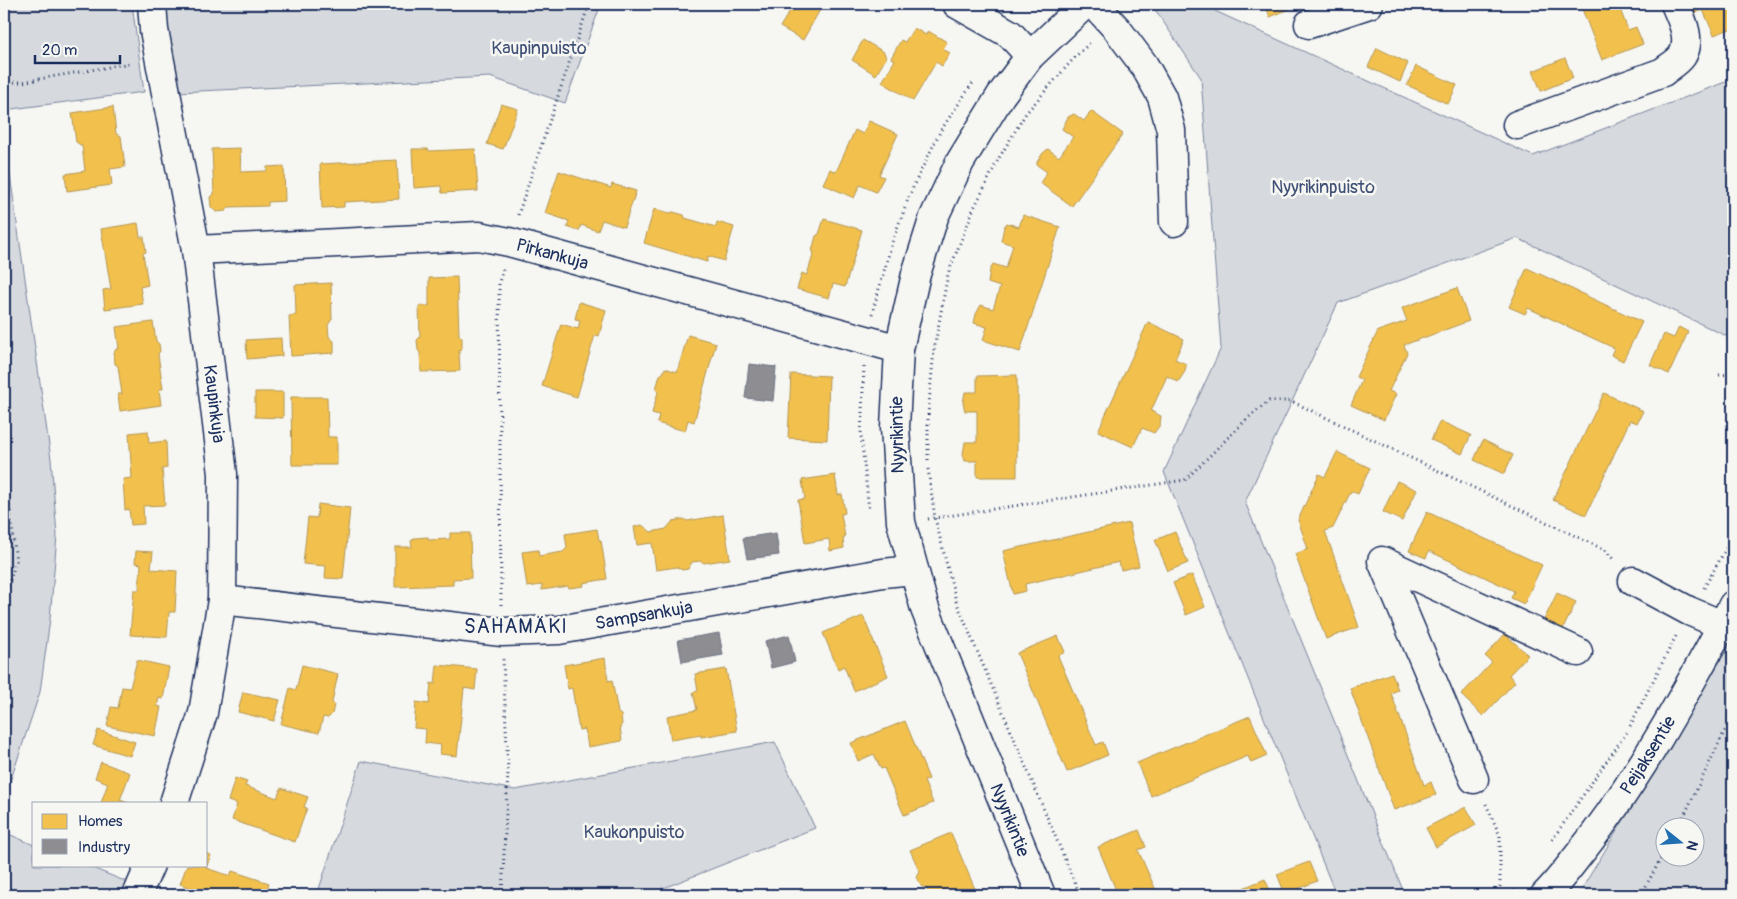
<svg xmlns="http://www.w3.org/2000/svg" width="1737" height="899" viewBox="0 0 1737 899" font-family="Pangolin,sans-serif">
<rect width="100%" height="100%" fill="#f6f6f2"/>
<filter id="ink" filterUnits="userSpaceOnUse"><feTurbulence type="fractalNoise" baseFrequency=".02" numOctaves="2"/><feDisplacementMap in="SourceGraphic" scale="10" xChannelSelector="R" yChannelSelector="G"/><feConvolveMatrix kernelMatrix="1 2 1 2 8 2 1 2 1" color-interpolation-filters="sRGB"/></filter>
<g filter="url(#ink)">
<g fill="#d6d9dd" stroke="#78849e" fill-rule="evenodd">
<polygon points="4,4 132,4 144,92 4,110"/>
<polygon points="163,4 601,4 565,103 490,77 178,92"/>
<polygon points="1153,4 1210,4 1215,11 1533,156 1733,79 1733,339 1517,238 1338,303 1245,502 1405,895 1336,895 1164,472 1221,348 1201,78 1152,5"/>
<polygon points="4,133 51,459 57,535 50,619 40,692 4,800"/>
<path d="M1733 640V895H1578ZM1664 826H1694V856H1664Z"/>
<polygon points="775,742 815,828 646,895 317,895 361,761 515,790"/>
<polygon points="4,832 34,845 34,865 85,865 127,882 121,895 4,895"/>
</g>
<g fill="#f2c14e" stroke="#b29553">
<polygon points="794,4 826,4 824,9 821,8 803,40 780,27"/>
<polygon points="1265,4 1296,4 1297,6 1270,17"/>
<polygon points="1580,4 1618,4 1628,30 1636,27 1643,44 1602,60"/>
<polygon points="1692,4 1733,4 1733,28 1714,35 1703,10 1695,13"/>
<polygon points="914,28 926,35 928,31 947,42 943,49 950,53 942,66 936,62 913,101 882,82 895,60 891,58 901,40 905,42"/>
<polygon points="863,40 884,52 886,58 876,75 852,60"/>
<polygon points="1377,48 1408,63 1400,82 1368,67"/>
<polygon points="1565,58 1573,78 1541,91 1533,71"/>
<polygon points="1416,66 1457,85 1448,104 1407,85"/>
<polygon points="501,104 518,109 503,149 487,144"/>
<polygon points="113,107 116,134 121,136 125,167 110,169 112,185 67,191 65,174 85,171 82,146 76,142 72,113"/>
<polygon points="1091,111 1123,134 1072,206 1040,183 1047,172 1037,165 1037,162 1043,153 1048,149 1059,157 1073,137 1062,129 1068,117 1074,114 1084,121"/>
<polygon points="869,121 898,134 879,175 884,177 876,192 860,185 854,198 823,184 830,169 836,172 855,130 863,134"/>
<polygon points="240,148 241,172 267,171 267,167 284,166 285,201 268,202 268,206 229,207 226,211 216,212 211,207 210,197 214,194 212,149"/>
<polygon points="412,149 428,149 429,151 475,149 478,191 442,193 441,186 414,188"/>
<polygon points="397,160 399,199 344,202 344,207 322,208 320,164"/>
<polygon points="559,171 611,188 612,184 636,191 624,227 602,220 598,231 581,225 579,231 567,227 569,221 545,213"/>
<polygon points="654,209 670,213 673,212 684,215 685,218 716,227 717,222 734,227 724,261 708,256 707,262 644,243"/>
<polygon points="1023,215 1060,227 1020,352 983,340 987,327 974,323 976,314 981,305 993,309 1000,287 988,283 990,270 993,264 1006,268 1013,245 1001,241 1004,227 1007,223 1019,227"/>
<polygon points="824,219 862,230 845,287 833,284 829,298 797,289 802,273 807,275 814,252 812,251 816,236 819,234"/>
<polygon points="138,223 140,237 144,237 146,252 143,253 148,285 140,287 143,304 105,309 103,290 111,289 101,229"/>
<polygon points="1527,268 1642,322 1623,361 1611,355 1614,348 1528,308 1525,314 1509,307"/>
<polygon points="457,277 459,335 462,338 462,348 459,351 460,371 421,372 420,353 418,350 417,340 420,337 419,306 429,306 429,278"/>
<polygon points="331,283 332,319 328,325 329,337 334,341 334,353 291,356 289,316 296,315 295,285"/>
<polygon points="1457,288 1469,321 1404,345 1407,353 1389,391 1396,394 1384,420 1351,405 1362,380 1356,377 1378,331 1407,321 1402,308"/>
<polygon points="579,302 606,310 599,336 595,335 577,397 542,386 561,324 578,329 580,320 575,319"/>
<polygon points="153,322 156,341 159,344 160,351 158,354 163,389 159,389 161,405 120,411 118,394 122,394 118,366 115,364 114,353 116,349 119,349 116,327"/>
<polygon points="1148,322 1184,339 1175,359 1186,364 1186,367 1184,373 1178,382 1167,376 1151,411 1161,416 1160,425 1154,433 1142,428 1133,447 1098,431"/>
<polygon points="1679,327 1688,332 1669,374 1650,365 1664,334 1674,338"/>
<polygon points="688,335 716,343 694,422 688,420 685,431 657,423 659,415 652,413 658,392 656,389 660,375 663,373 665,368 677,372"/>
<polygon points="281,338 282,356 247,359 246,340"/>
<polygon points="791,374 829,376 827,440 788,438"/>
<polygon points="1017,375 1017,477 977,477 977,461 965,461 963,454 965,442 977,442 977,411 965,411 963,403 965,392 977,392 977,376"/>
<polygon points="255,392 283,392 283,418 255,417"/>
<polygon points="1604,393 1643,411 1637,423 1630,420 1586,515 1553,500"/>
<polygon points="291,397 327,397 328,437 337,437 337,465 292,465"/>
<polygon points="1440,421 1471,435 1462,454 1431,440"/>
<polygon points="148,431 149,443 166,441 167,468 162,469 165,505 143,506 144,524 131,525 129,509 125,510 123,479 132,478 129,433"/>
<polygon points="1483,440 1513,455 1504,474 1474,460"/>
<polygon points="1337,452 1370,468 1358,494 1351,491 1333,528 1325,531 1359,627 1326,639 1295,554 1308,549 1298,520 1319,474 1325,477"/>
<polygon points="835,475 838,495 842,494 845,513 841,514 845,537 843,538 844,548 830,551 829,539 805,543 798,500 805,499 802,480"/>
<polygon points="1397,481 1417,490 1402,521 1383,512"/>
<polygon points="318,504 350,508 343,579 325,578 326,566 303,564 308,517 317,518"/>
<polygon points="1427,512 1542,565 1524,604 1511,598 1514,591 1429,551 1426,558 1409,551"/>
<polygon points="723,515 730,559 704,563 701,561 692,562 688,569 682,570 677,567 656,570 652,543 637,545 634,527 642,525 651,532 666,529 673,521 684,519 687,521"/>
<polygon points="1129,523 1139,566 1121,570 1119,562 1025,584 1026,591 1013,594 1003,551"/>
<polygon points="597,529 599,540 601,540 607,579 583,583 584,586 569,588 568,586 542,590 542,585 527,587 522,552 538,550 539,556 563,552 567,548 565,534"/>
<polygon points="1175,532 1188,563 1168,571 1155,540"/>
<polygon points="450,533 470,533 471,578 453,579 453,585 395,587 395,547 412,547 411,541 415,538 428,537 428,540 450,539"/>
<polygon points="136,551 153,552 151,569 177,571 175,612 169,612 167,637 130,635 134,590 139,590 141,564 135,563"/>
<polygon points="1192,575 1205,607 1186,615 1173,583"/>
<polygon points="1557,593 1576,602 1561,633 1542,624"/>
<polygon points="863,616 888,676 854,691 844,666 838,669 823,633"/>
<polygon points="1505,634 1528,655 1509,675 1515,682 1483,716 1461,695 1492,662 1485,656"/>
<polygon points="1058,636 1065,652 1058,656 1096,745 1103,742 1108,755 1067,772 1017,653"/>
<polygon points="605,658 608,681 612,680 618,713 621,715 622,724 620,727 622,741 588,747 585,729 579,730 572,688 568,689 564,665"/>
<polygon points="137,660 169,667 163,699 159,698 157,706 161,707 155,736 107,726 111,707 118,708 122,687 130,688"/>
<polygon points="302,665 338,674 332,702 334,705 332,714 328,718 323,717 319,733 281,724 290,688 296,690"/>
<polygon points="437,665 477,669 475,690 464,688 457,756 440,754 441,745 425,743 426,729 414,728 416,702 429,704 431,683 435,684"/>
<polygon points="726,669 737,731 701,737 701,735 671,740 667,716 697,710 693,692 698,691 695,674"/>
<polygon points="1392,673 1398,690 1391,693 1424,785 1431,782 1436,795 1394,810 1350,688"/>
<polygon points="243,692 280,700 274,721 238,712"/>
<polygon points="1250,716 1267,756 1251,763 1248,756 1151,796 1137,763"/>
<polygon points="905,721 929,779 924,781 933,803 904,815 884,768 881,769 874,754 858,761 851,743"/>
<polygon points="98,730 135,742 130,756 93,745"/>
<polygon points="101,762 130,773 120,800 128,803 101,803 108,783 95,778"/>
<polygon points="235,778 247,782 245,786 277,798 281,788 308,797 304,807 307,808 295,842 232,820 237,804 228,801"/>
<polygon points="1466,807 1476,825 1436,847 1426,828"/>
<polygon points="1139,830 1146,847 1138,850 1158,895 1118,895 1098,847"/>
<polygon points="951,833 975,889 959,895 929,895 927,889 921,886 917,877 920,872 910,850"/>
<polygon points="206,853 211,855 206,868 230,876 232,871 269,883 265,895 195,895 197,890 180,884 187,865 206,865"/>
<polygon points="1309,862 1317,881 1285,894 1277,874"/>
<polygon points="1265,879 1272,895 1226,895"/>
</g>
<g fill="#8d8d92" stroke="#6b7182">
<polygon points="749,364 776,367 773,401 745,398"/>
<polygon points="776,533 779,555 747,559 743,538"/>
<polygon points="719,633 723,655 682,662 678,640"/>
<polygon points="789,635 795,662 771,668 765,641"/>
</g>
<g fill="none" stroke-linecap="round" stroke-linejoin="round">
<g stroke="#1b2f5e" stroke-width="31">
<g id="minor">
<path id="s1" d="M152 4 154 30 196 250 223 474 222 600 203 713 174 803"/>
<polyline points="957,4 1010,34 1030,56"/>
<polyline points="1094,4 1117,29 1144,65 1162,97 1171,130 1174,222"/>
<polyline points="1309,24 1369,4"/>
<path d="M1517 125 1663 72C1669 67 1678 62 1682 56 1692 40 1682 20 1675 4"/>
<path id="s2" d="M196 250 479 236 509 242 899 349"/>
<polyline points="1633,581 1689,611 1722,625"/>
<path id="s3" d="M222 600 502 632 559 630 883 573 914 570"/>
<polyline points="1474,779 1382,561 1578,652"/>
<polyline points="137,895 150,865"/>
<polyline points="1041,895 925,609 901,522 895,427 899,349 916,274 934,217 960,162 1001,95 1030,56 1085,4"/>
<path id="s4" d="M1545 895C1557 883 1567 870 1577 857 1639 780 1686 692 1733 605"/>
</g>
</g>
<g stroke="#1b2f5e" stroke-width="3" stroke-dasharray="1 4" stroke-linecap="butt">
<polyline points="4,82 22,82 131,63"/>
<polyline points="907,202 915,183 941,130 974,81"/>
<polyline points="518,215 589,4"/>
<polyline points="872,314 893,239 905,208"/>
<polyline points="864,367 861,435 869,510"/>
<polyline points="1719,375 1733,374"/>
<polyline points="928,460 928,414 934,350 948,274 973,210 999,158 1026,113 1076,56 1091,42"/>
<polyline points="4,461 16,561 4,599"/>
<polyline points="928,469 935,518 956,601 1080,895"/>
<polyline points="928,519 1185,480 1248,418 1269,401 1291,401 1605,550 1614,560"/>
<polyline points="1704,588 1733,536"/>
<polyline points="501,605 499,282 503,269"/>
<polyline points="1630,726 1676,636"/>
<polyline points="1486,804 1500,836 1500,895"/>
<polyline points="1679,826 1733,714"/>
<polyline points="1552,840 1627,732"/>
<polyline points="502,895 508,772 503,659"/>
<polyline points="1511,895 1517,887"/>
<polyline points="1641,895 1664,853"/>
</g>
<use href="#minor" stroke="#f6f6f2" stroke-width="28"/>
</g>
</g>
<g text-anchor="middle" stroke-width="5" stroke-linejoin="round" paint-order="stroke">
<g font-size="18" fill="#405177" stroke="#f6f6f2">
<text x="539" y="54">Kaupinpuisto</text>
<text x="1323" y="193">Nyyrikinpuisto</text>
<text x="634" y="838">Kaukonpuisto</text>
</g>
<g font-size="18" fill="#1b2f5e" stroke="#f6f6f2">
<text dy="6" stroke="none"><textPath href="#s2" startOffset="359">Pirkankuja</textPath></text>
<text dy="6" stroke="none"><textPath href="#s1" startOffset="405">Kaupinkuja</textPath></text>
<text transform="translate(897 435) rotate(-91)" y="6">Nyyrikintie</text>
<text dy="6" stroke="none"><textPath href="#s3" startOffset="425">Sampsankuja</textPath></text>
<text dy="6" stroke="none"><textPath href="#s4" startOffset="174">Peijaksentie</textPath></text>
<text transform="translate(1010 820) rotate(68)" y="6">Nyyrikintie</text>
</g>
<g font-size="20" letter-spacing="1" fill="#1b2f5e" stroke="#f6f6f2">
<text x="516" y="633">SAHAMÄKI</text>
</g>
</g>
<rect width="1737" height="899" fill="none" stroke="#f6f6f2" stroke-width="20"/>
<rect x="10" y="10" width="1717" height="879" fill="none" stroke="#1b2f5e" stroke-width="2" filter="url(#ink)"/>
<rect x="32" y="802" width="175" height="65" fill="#f6f6f2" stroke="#9ea6b7"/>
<rect x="42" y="814" width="25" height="15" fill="#f2c14e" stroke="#9ea6b7"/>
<text x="78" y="826" font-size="15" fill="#1b2f5e">Homes</text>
<rect x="42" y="839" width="25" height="15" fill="#8d8d92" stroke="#9ea6b7"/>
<text x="78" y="852" font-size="15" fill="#1b2f5e">Industry</text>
<g transform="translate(1680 842) rotate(107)"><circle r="24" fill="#f6f6f2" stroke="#9ea6b7"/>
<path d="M0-4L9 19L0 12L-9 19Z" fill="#1f6fb2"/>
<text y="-8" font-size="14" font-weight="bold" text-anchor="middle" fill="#1b2f5e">N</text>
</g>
<path d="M35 55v8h85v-8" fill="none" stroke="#1b2f5e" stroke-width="2.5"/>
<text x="42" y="55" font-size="15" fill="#1b2f5e" stroke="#f6f6f2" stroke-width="4" paint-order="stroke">20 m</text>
</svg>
